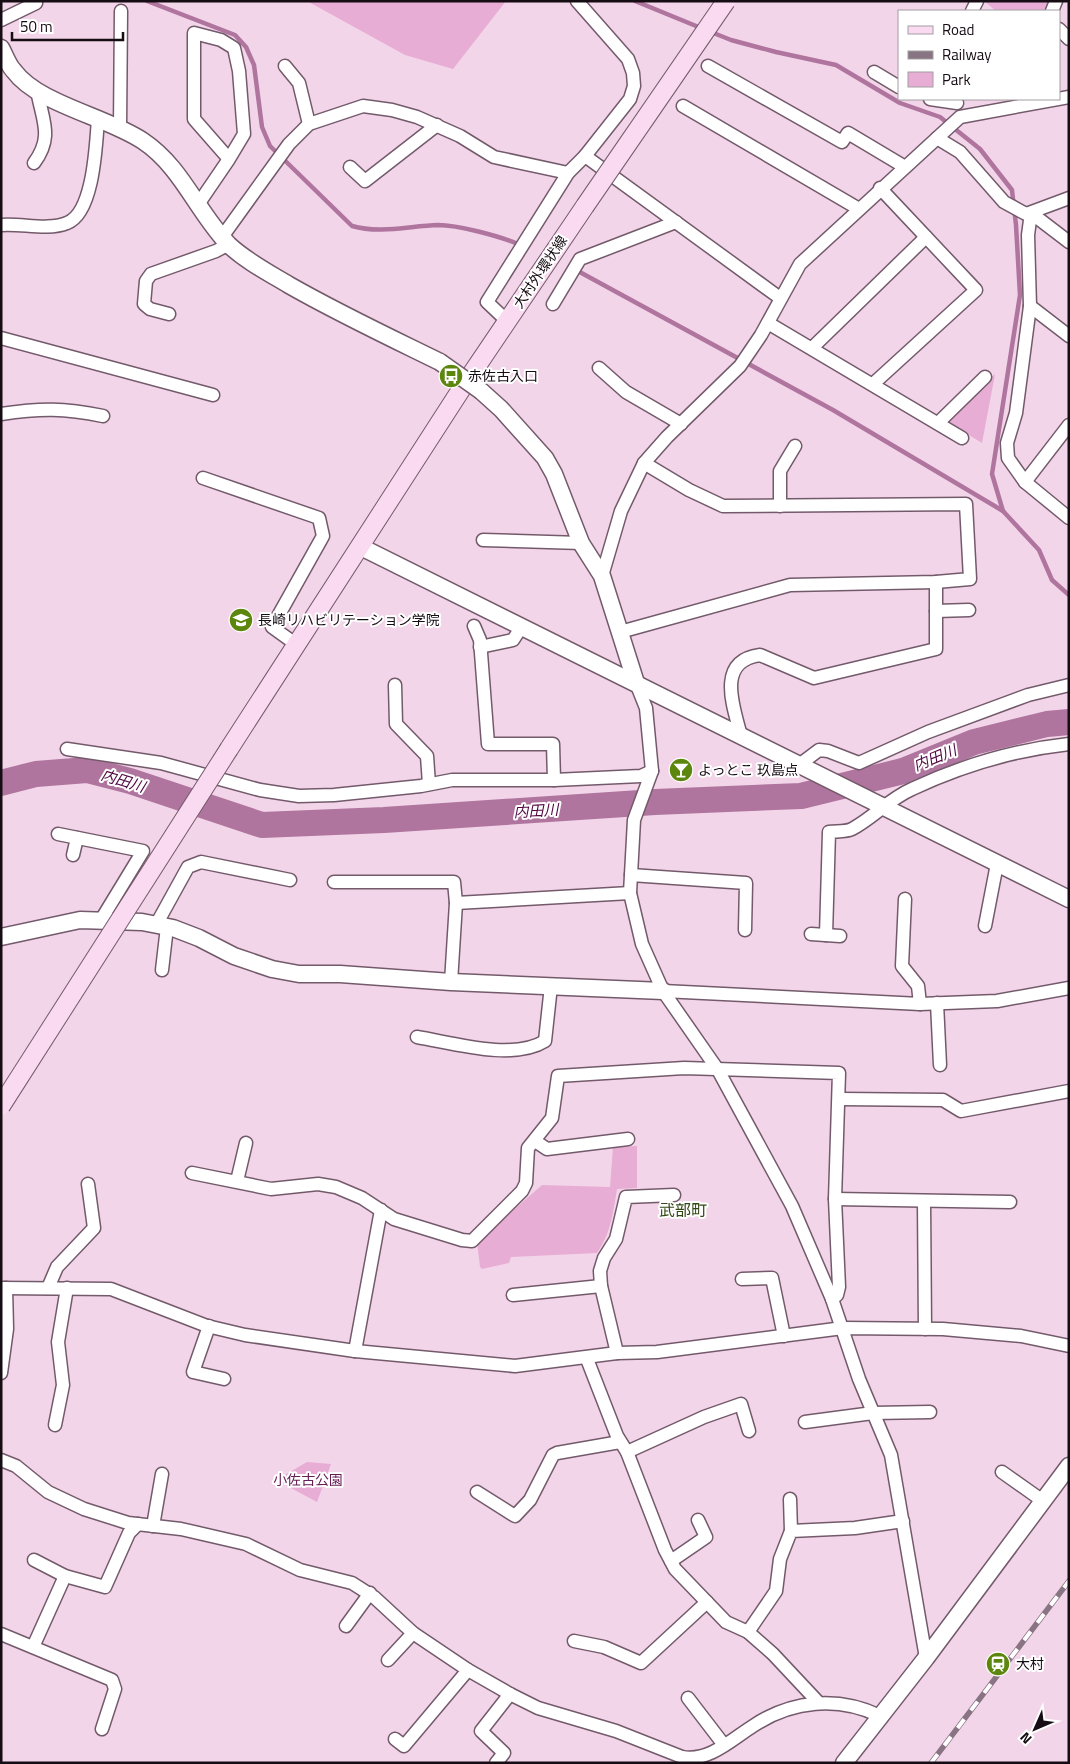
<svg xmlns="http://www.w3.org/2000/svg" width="1070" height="1764" viewBox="0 0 1070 1764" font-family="'Titillium Web','Noto Sans JP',sans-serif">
<rect width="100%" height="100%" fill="#f3d5e9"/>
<g fill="#e7add5">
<polygon points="307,1 506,1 453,69 405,55"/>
<polygon points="984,1 1051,1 1046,11 996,11"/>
<polygon points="995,374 982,443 946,421"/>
<path d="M637 1146V1188L617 1189C613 1213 611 1233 597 1253L511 1257 509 1263 482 1269 480 1267 477 1242 542 1185 610 1187 613 1147Z"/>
<polygon points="307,1462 331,1464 317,1502 276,1480"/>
</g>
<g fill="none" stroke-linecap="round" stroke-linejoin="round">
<g stroke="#af759e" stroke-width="4.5">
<path d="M147 1 235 35 246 47 254 65 262 127 270 146 352 226C380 234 409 226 438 225 458 225 499 236 518 244"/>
<polyline points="635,1 701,28"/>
<polyline points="711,32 731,40 776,52 836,65 900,103 940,117 980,149 1012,190 1016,225 1020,295 992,474 1003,511"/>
<polyline points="576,270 833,410 1003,511 1039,550 1052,580 1069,595"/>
</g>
<polyline stroke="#af759e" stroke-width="26" points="1,783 36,774 87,770 130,781 262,825 384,820 655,802 801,796 903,771 974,742 1047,724 1069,722"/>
<g stroke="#735a6b" stroke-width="15">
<g id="minor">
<polyline points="972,11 977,1"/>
<polyline points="1052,11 1056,1"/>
<polyline points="1,20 36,3"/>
<polyline points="1059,29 1069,39"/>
<polyline points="285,66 299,83 309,124"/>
<polyline points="708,66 842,142 848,133 905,167"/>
<polyline points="874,72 899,87"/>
<polyline points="930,99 957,103"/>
<polyline points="683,106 859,209"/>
<polyline points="120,128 121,11"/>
<polyline points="937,138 960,152 1004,202 1026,214 1069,198"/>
<polyline points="585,156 780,298"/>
<path d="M34 163C54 136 42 120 37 90"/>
<polyline points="350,167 365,181 437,125"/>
<polyline points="199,203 229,159 194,119 194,33 221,40 234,48 239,71 244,134 229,159"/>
<polyline points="1031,213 1028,235 1030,306 1016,413 1007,443 1008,458 1025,482 1069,518"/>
<polyline points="1031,213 1069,242"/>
<path d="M1 225C22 223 47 231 67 223 94 213 96 143 98 119"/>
<polyline points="222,237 289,144 309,124 363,106 392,110 417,117 460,136 494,157 568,173"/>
<polyline points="553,304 580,259 676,222"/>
<polyline points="1030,306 1069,336"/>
<polyline points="169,314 150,309 144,304 146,281 151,274 216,251 229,244"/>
<polyline points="507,321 487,302 568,173 585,156 630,99 634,86 633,73 628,59 577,1"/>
<polyline points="768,323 962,438"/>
<polyline points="1,338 213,395"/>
<polyline points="812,348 926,237"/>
<polyline points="599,368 626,392 681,424"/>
<polyline points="873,384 976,290 880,188"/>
<path d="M1 414C41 408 64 408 103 416"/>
<polyline points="938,423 985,377"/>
<polyline points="203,478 319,518 323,536 272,627 297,645"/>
<polyline points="1025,482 1069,425"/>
<polyline points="780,506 780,471 795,446"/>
<polyline points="483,540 581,543"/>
<polyline points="602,576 621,511 644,463 667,437 740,366 761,335 800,264 960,117 1069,97"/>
<polyline points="936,611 969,610"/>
<polyline points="474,626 480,640 488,744 553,744 554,780"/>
<polyline points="620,632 790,585 936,582 970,579 966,504 723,506 689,490 644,463"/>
<polyline points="480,647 513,640 522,626"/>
<polyline points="636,683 646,708 652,771 634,820 630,893 642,944 663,991 718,1070 792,1206 832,1299 859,1379 891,1455 926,1658"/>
<polyline points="395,685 396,724 427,756 429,784"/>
<path d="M741 736C734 708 715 661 760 655L814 678 936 649V582"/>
<polyline points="67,749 161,763 260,790 299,796 334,795 421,786 452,780 554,780 641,776 652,771"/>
<polyline points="799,765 819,750 828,751 859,763 928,732 1028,695 1069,685"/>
<polyline points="58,834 143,851 101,920"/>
<polyline points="73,855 77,838"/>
<polyline points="631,875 746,883 745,930"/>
<polyline points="334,882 454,882 456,903 451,982"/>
<polyline points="905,899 902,966 918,986 920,1004"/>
<polyline points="456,903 630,893"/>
<polyline points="156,925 188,867 201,862 290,880"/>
<polyline points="985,926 997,864"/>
<polyline points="811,934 840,936"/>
<path d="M826 935 829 832C836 831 846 832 852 829 873 818 889 799 912 789 961 766 1014 750 1069 744"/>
<polyline points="162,970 167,927"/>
<polyline points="663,991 920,1004 997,1001 1069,988"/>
<polyline points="937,1003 940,1065"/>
<path d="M417 1037C453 1043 513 1061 545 1041L551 986"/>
<polyline points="840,1099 943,1100 961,1111 1069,1091"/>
<polyline points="535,1141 547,1149 628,1139"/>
<polyline points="192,1173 271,1189 318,1184 336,1187 362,1198 394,1219 462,1240 472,1241 522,1191 526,1183 528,1148 552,1118 558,1076 684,1068 839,1073 835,1199 839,1287 837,1295 832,1299"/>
<polyline points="237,1181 246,1143"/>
<polyline points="835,1199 1010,1202"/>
<polyline points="924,1201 925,1329"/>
<polyline points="742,1279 772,1278 784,1336"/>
<polyline points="1,1288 111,1289 207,1326 245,1335 355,1351 515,1366 617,1353 657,1352 843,1328 943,1329 1021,1336 1069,1346"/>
<polyline points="48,1288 57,1267 94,1228 88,1184"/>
<polyline points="513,1295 601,1286"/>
<polyline points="209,1326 193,1372 224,1379"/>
<polyline points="355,1351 381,1210"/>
<polyline points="617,1353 601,1286 600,1271 604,1258 616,1239 626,1197 674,1195"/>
<polyline points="587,1359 617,1436 627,1452 665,1550 675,1569 726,1622 748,1632 773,1654 818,1702"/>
<polyline points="1,1373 7,1329 6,1288"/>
<polyline points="805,1422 873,1413 930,1412"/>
<polyline points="55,1425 63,1385 58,1342 67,1288"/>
<polyline points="627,1452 704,1417 741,1404 749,1431"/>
<path d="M1 1460 16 1466 48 1492 84 1509 128 1523 181 1529 246 1544 300 1570 352 1583 374 1597 413 1633 468 1670 510 1694 538 1708 616 1731 682 1757C709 1762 731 1740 753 1726 792 1700 838 1696 880 1716"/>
<polyline points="1002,1472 1043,1501"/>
<polyline points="477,1492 515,1516 530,1500 553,1455 557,1453 620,1442"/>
<polyline points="790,1499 791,1531"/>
<polyline points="153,1526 162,1474"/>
<polyline points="671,1561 706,1537 698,1520"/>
<polyline points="65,1576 105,1587 129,1533 138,1524"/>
<polyline points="346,1626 370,1593"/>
<polyline points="748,1632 776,1591 780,1559 791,1531 855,1528 903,1521"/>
<polyline points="1,1634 112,1680 115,1689 102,1729"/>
<polyline points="574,1641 604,1647 641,1663 707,1602"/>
<polyline points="33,1647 65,1576 34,1560"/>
<polyline points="388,1660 413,1633"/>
<polyline points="688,1698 724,1745"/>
<polyline points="395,1739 404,1746 468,1670"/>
<polyline points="496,1763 504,1753 481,1731 510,1694"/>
</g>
</g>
<g stroke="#735a6b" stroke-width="19">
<g id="tertiary">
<path d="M1 48C5 55 8 65 14 71 38 104 108 117 143 141 182 167 197 212 229 245 246 261 269 273 289 285 338 313 389 337 440 362"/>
<polyline points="481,391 501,409 545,458 554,474 581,543 602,576 636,683"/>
<polyline points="361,547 1069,899"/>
<polyline points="1,937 80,920 142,922 173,928 199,938 234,956 272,969 299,974 340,974 451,982 663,991"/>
<polyline points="844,1763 926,1658 1069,1466"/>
</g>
</g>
<g stroke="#735a6b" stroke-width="20">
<polyline id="secondary" points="229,749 462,388 585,206"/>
</g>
<use href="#minor" stroke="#fff" stroke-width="12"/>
<use href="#tertiary" stroke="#fff" stroke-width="16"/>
<use href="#secondary" stroke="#fadaf1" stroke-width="18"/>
<g stroke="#887482" stroke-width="5.5">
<polyline id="rail" points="931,1763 1069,1581"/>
</g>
<use href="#rail" stroke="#fff" stroke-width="4" stroke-dasharray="11" stroke-linecap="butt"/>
<g stroke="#735a6b" stroke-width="19" stroke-linecap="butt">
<polyline id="tertiary-bridge" points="440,362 481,391"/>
</g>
<g stroke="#735a6b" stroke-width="20" stroke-linecap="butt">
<g id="secondary-bridge">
<polyline points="585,206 726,1"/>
<polyline points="1,1106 229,749"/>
</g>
</g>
<use href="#tertiary-bridge" stroke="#fff" stroke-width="16"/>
<use href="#secondary-bridge" stroke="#fadaf1" stroke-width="18"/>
</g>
<defs>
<g id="bus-disc" transform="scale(1.25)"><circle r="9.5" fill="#5d860f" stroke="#fff"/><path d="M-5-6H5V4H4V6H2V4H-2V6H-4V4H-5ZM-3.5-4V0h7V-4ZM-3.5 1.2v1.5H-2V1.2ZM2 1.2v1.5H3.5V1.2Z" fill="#fff"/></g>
<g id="university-disc" transform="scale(1.25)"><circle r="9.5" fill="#5d860f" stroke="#fff"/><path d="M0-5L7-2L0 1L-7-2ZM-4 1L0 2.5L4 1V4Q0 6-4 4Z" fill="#fff"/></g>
<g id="bar-disc" transform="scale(1.25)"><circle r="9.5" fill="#5d860f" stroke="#fff"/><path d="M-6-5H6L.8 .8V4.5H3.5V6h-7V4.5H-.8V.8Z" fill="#fff"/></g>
<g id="station-disc" transform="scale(1.25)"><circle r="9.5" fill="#5d860f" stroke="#fff"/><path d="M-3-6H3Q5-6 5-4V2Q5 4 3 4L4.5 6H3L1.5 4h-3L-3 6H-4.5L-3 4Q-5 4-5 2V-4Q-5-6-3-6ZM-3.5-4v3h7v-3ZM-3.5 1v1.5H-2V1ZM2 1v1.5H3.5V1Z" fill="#fff"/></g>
</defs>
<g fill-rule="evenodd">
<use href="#bus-disc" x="451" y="376"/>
<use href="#university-disc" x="241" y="620"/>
<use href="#bar-disc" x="681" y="770"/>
<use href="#station-disc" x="998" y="1664"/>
</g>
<g text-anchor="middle" stroke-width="4" stroke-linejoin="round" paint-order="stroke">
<g font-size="14" fill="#160c13" stroke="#fff">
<text transform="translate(540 272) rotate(-56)" y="5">大村外環状線</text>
</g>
<g font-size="14" fill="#160c13" stroke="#fff" text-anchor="start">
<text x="468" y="381">赤佐古入口</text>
<text x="258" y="625">長崎リハビリテーション学院</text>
<text x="698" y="775">よっとこ 玖島点</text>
<text x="1016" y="1669">大村</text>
</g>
<g font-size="14" fill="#672056" stroke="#fff">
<text x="308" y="1485">小佐古公園</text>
</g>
<g font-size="15" font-style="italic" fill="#500741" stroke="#fff">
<text transform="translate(935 758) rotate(-22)" y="5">内田川</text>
<text transform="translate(123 781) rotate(17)" y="5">内田川</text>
<text transform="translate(536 811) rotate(-3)" y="5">内田川</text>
</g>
<g font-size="16" fill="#334714" stroke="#fff">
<text x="683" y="1216">武部町</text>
</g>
</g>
<rect width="1070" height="1764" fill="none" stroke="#160c13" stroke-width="5"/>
<rect x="898" y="10" width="162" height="90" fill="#ffffff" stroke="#a29ea1"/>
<rect x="908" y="26" width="25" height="8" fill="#fadaf1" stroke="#a29ea1"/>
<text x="942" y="35" font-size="15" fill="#160c13">Road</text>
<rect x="908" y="51" width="25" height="8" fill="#887482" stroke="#a29ea1"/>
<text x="942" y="60" font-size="15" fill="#160c13">Railway</text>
<rect x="908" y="72" width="25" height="15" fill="#e7add5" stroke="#a29ea1"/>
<text x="942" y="85" font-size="15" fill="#160c13">Park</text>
<g transform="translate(1035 1729) rotate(225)" stroke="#ffffff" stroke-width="4" paint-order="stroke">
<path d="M0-4L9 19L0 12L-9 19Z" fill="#160c13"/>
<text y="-8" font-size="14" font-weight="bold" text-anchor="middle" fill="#160c13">N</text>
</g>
<path d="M12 32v8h111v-8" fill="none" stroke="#160c13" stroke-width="2.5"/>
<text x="20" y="32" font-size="15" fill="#160c13" stroke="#ffffff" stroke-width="4" paint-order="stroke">50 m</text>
</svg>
